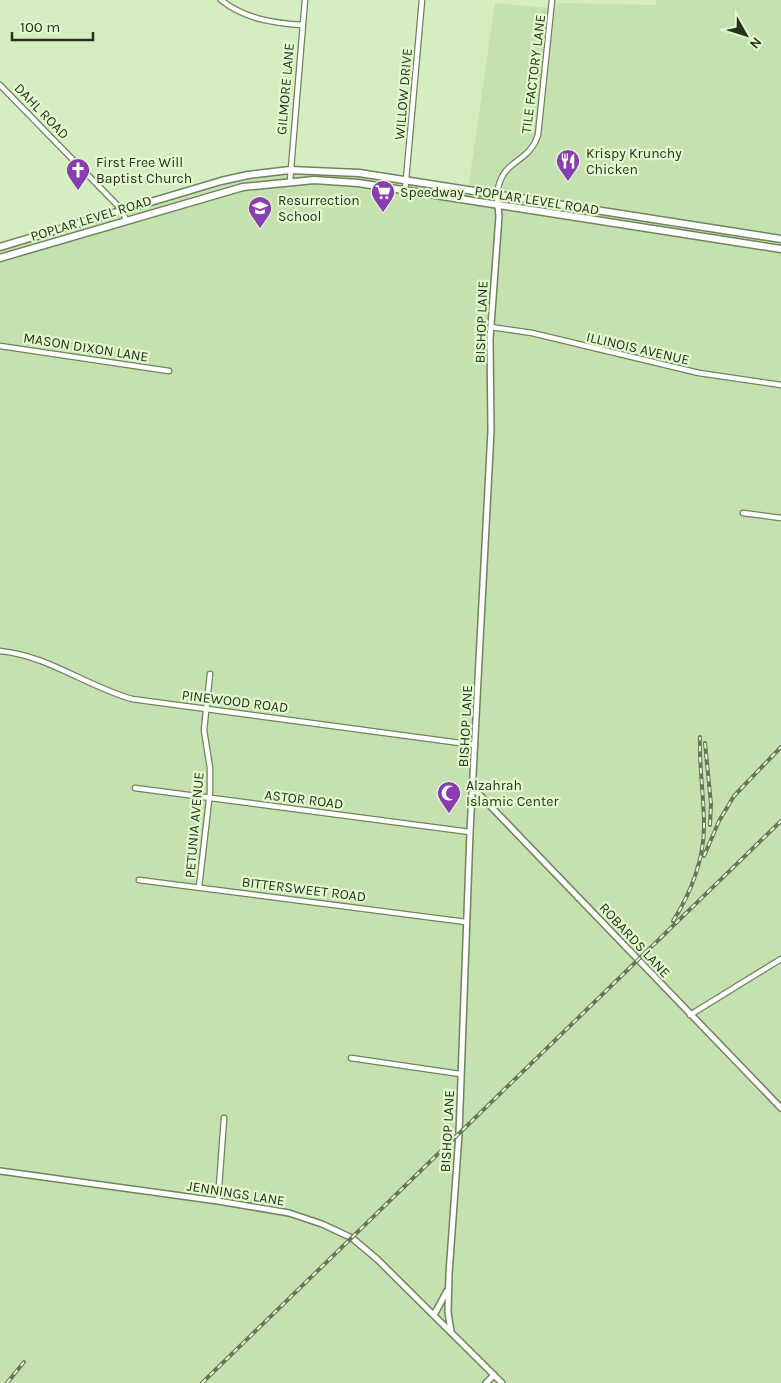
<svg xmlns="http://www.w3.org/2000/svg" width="781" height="1383" viewBox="0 0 781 1383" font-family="Karla,sans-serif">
<rect width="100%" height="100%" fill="#d4edc1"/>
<polygon fill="#c6e1b0" points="656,0 781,0 781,1383 0,1383 0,247 221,181 290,170 343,171 468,190 495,3 548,8 560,3 656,5"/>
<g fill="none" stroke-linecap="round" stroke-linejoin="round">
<g stroke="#6e845c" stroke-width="7">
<g id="minor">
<path d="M221 0C245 19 273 23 302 25"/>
<polyline points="0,85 122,210 126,220"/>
<polyline points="290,181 305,0"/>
<polyline points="405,191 422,0"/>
<path d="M497 195C501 157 528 166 538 135L552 0"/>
<polyline points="491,327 532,333 699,373 781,385"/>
<polyline points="0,346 169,371"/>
<polyline points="743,513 781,518"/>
<path d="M0 651C49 656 86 686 132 699L475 745"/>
<polyline points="135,788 470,832"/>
<polyline points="139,880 466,922"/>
<polyline points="199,887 210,792 210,768 204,730 210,674"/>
<polyline points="690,1015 781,959"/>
<polyline points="351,1058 460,1074"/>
<polyline points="218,1201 224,1118"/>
</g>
</g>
<g stroke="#6e845c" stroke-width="8">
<g id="tertiary">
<polyline points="473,788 781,1108"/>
<polyline points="0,1171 218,1201 289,1213 322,1224 352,1238 377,1259 502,1383"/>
<polyline points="434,1315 447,1291"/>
<polyline points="451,1332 448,1312 449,1274 459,1134 470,832 491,431 490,339 499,216 497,195"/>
<polyline points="486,1383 494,1375"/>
</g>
</g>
<g stroke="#6e845c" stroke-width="9">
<g id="secondary">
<polyline points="0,247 221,181 248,175 290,170 359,173 781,239"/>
<polyline points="0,258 243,187 314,180 358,183 781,249"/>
</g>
</g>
<use href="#minor" stroke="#fff" stroke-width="4.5"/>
<use href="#tertiary" stroke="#fff" stroke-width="5"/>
<use href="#secondary" stroke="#fff" stroke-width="6"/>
<g stroke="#67765b" stroke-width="4">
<g id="rail">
<polyline points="705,743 711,804 710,825"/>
<polyline points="704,856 719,821 734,796 781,747"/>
<path d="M673 921C691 893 704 859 704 826 704 796 699 767 700 737"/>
<polyline points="7,1383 24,1362"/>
<polyline points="202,1383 781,821"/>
</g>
</g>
<use href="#rail" stroke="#e1face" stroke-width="2" stroke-dasharray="5.5" stroke-linecap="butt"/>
</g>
<defs>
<g id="restaurant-pin" transform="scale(1.25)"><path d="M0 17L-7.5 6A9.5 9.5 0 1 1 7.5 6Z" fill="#883eb0" stroke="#e1face"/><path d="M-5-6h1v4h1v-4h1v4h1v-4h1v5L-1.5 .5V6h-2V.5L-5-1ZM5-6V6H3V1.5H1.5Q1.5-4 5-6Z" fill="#fff"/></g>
<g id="church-pin" transform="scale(1.25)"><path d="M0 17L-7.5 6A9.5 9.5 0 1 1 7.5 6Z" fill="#883eb0" stroke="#e1face"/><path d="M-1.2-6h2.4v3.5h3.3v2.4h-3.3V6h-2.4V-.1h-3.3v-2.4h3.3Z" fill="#fff"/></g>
<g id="supermarket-pin" transform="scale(1.25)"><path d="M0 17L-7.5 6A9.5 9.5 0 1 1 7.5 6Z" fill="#883eb0" stroke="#e1face"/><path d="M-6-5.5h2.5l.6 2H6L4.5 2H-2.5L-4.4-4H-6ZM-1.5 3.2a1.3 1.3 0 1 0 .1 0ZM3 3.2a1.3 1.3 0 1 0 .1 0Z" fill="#fff"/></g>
<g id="school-pin" transform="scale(1.25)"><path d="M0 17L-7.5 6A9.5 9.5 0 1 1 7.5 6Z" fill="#883eb0" stroke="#e1face"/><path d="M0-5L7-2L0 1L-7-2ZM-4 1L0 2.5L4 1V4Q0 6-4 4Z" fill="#fff"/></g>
<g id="mosque-pin" transform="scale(1.25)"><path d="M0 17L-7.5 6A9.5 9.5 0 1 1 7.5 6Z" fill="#883eb0" stroke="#e1face"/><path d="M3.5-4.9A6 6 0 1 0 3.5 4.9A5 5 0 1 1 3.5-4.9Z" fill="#fff"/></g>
</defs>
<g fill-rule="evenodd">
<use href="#restaurant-pin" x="568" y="161"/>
<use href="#church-pin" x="78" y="170"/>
<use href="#supermarket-pin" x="383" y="192"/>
<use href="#school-pin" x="260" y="208"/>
<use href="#mosque-pin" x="449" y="793"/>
</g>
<g text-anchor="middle" stroke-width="4.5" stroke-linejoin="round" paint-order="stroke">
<g font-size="14" fill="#273120" stroke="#e1face">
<text transform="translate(533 74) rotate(-83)" y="5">TILE FACTORY LANE</text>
<text transform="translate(285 89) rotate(-85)" y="5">GILMORE LANE</text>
<text transform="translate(403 94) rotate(-85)" y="5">WILLOW DRIVE</text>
<text transform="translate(42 111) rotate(46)" y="5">DAHL ROAD</text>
<text transform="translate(537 200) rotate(9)" y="5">POPLAR LEVEL ROAD</text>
<text transform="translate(91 218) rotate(-17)" y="5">POPLAR LEVEL ROAD</text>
<text transform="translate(481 322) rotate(-88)" y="5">BISHOP LANE</text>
<text transform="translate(86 347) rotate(9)" y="5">MASON DIXON LANE</text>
<text transform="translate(638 348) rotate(13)" y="5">ILLINOIS AVENUE</text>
<text transform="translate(235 701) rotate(7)" y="5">PINEWOOD ROAD</text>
<text transform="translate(465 726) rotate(-87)" y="5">BISHOP LANE</text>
<text transform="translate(304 799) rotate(7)" y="5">ASTOR ROAD</text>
<text transform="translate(194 825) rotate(-85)" y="5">PETUNIA AVENUE</text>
<text transform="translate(304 889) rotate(7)" y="5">BITTERSWEET ROAD</text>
<text transform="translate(635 940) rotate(47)" y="5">ROBARDS LANE</text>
<text transform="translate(447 1131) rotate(-87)" y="5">BISHOP LANE</text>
<text transform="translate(236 1193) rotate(9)" y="5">JENNINGS LANE</text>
</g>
<g font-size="14" fill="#273120" stroke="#e1face" text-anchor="start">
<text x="586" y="158">Krispy Krunchy<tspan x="586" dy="16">Chicken</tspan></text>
<text x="96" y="167">First Free Will<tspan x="96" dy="16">Baptist Church</tspan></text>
<text x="400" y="197">Speedway</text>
<text x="278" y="205">Resurrection<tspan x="278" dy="16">School</tspan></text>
<text x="466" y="790">Alzahrah<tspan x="466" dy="16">Islamic Center</tspan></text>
</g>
</g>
<g transform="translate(746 35) rotate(129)" stroke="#e1face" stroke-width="4" paint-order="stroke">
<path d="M0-4L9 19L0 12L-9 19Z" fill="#273120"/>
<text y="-8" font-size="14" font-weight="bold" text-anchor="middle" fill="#273120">N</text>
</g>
<path d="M12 32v8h81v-8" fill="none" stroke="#273120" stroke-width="2.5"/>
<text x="20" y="32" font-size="15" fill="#273120" stroke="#e1face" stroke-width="4" paint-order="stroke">100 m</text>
</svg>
